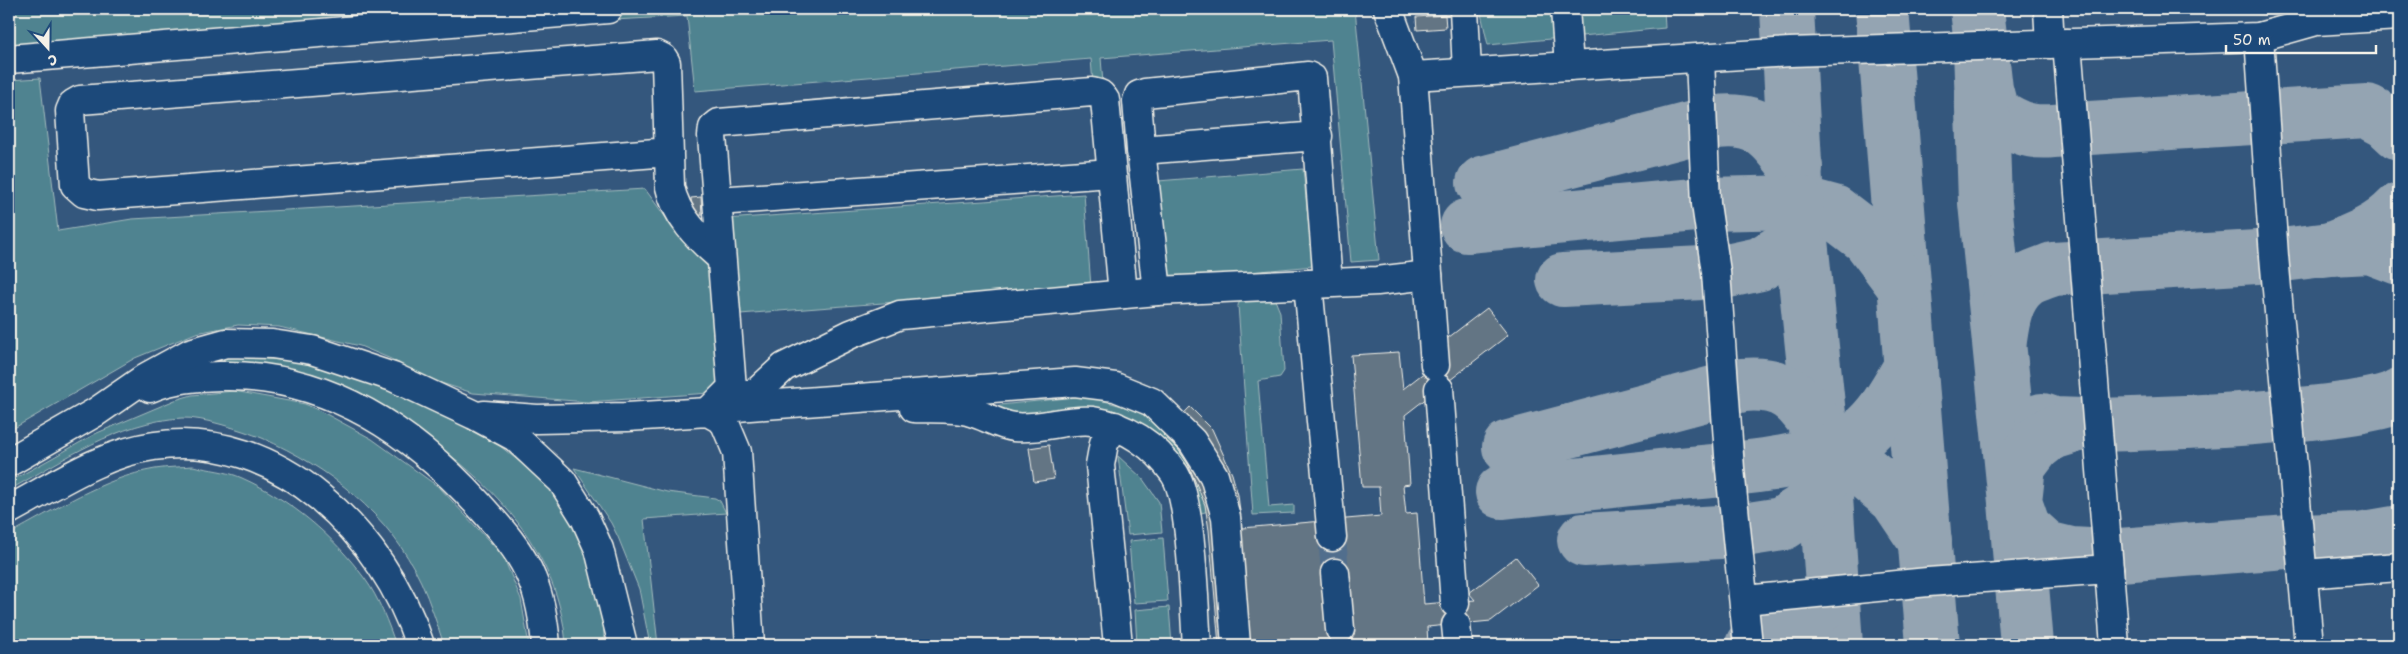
<svg xmlns="http://www.w3.org/2000/svg" width="2408" height="654" viewBox="0 0 2408 654" font-family="'Shantell Sans',sans-serif">
<rect width="100%" height="100%" fill="#34577d"/>
<filter id="ink" filterUnits="userSpaceOnUse"><feTurbulence type="fractalNoise" baseFrequency=".02" numOctaves="2"/><feDisplacementMap in="SourceGraphic" scale="10" xChannelSelector="R" yChannelSelector="G"/><feConvolveMatrix kernelMatrix="1 2 1 2 8 2 1 2 1" color-interpolation-filters="sRGB"/></filter>
<g filter="url(#ink)">
<g fill="#4f8390" stroke="#a2babc">
<polygon points="9,9 1355,9 1379,260 1351,262 1331,40 1101,58 1106,122 1096,122 1091,59 695,91 687,16 596,21 9,66"/>
<polygon points="1480,9 1664,9 1665,28 1488,45"/>
<polygon points="40,78 58,231 132,219 645,189 672,226 707,256 719,378 709,393 588,402 473,393 425,378 391,359 360,346 279,327 238,325 196,333 135,358 9,431 9,80"/>
<polygon points="1303,169 1313,266 1166,280 1158,181"/>
<polygon points="1084,194 1091,287 740,314 726,219"/>
<polygon points="1265,294 1275,300 1280,312 1284,371 1280,377 1258,381 1269,507 1294,505 1294,513 1253,515 1238,305 1241,299"/>
<path d="M244 357 293 361 345 373 373 384 447 417 500 446 552 488 578 535 603 600 604 645H566C558 537 471 461 383 410 360 397 337 383 312 375 281 365 246 367 214 365L216 359Z"/>
<path d="M234 391 305 404 328 415 372 439 440 488 503 556 521 599 529 645H444C437 624 430 602 421 582 389 514 329 467 262 438 242 430 202 417 182 418 119 421 62 461 9 490V482L97 433 175 400 192 395Z"/>
<polygon points="1086,396 1133,409 1159,424 1182,446 1212,510 1198,514 1149,435 1001,420 995,408 1000,405"/>
<polygon points="1118,456 1142,478 1159,502 1162,532 1128,535"/>
<path d="M193 466C209 470 227 471 242 478 291 500 333 535 365 579 379 598 388 623 396 645H9V534C55 510 102 478 155 469 167 467 181 467 193 466Z"/>
<polygon points="574,468 667,492 715,498 720,501 726,513 644,519 658,645 650,645 639,589 618,537 611,523"/>
<polygon points="1163,538 1168,601 1134,603 1129,541"/>
<polygon points="1169,607 1172,645 1137,645 1135,610"/>
</g>
<g fill="none" stroke-linecap="round" stroke-linejoin="round">
<g stroke="#94a4b2" stroke-width="54">
<polyline points="1787,9 1797,202 1823,453 1836,645"/>
<polyline points="1882,9 1933,645"/>
<path d="M1977 9 1986 89 1992 112C2024 133 2035 134 2073 129L2367 111 2386 121 2399 133"/>
<polyline points="1980,47 1985,203 2015,502 2027,645"/>
<path d="M1483 183 1717 122C1759 117 1773 135 1796 167"/>
<polyline points="1467,226 1706,204 1797,202 1834,212 1868,238 1904,286"/>
<path d="M2331 249C2357 239 2380 230 2399 210"/>
<polyline points="1563,280 1723,272 1760,264 1783,250 1794,237 1797,202"/>
<path d="M2000 340C2003 319 2006 297 2024 282 2031 276 2044 273 2053 269L2274 256 2331 249 2370 247 2399 258"/>
<path d="M2042 420C2047 421 2051 424 2056 424 2103 428 2372 417 2399 395"/>
<polyline points="2078,425 2049,434 2035,445 2019,466 2015,502 2024,528 2046,548 2071,554 2107,556 2300,541 2358,539 2399,532"/>
<path d="M1509 447 1743 385C1785 381 1799 398 1821 431"/>
<polyline points="1806,457 1865,472 1896,498 1925,541"/>
<path d="M1502 492C1557 487 1613 481 1668 475 1717 470 1821 465 1859 436 1883 417 1896 392 1911 366"/>
<polyline points="1584,540 1737,531 1782,524 1805,509 1815,496 1824,477"/>
<polyline points="1752,645 1783,636 1806,620 1833,591"/>
</g>
</g>
<g fill="#647584" stroke="#f4f1e8">
<polygon points="1445,15 1446,28 1417,30 1416,17"/>
<polygon points="701,197 702,215 692,216 691,198"/>
<polygon points="1487,308 1508,335 1405,415 1410,484 1403,485 1406,514 1417,513 1424,604 1475,600 1469,593 1516,557 1538,585 1491,621 1427,627 1428,645 1219,645 1209,530 1205,505 1188,464 1178,449 1163,435 1190,407 1212,429 1232,474 1238,495 1242,528 1381,516 1379,487 1362,487 1351,355 1399,352 1403,389 1448,354 1440,344"/>
<polygon points="1049,445 1054,479 1034,482 1029,448"/>
</g>
<g fill="none" stroke-linecap="round" stroke-linejoin="round">
<polyline stroke="#516e8d" stroke-width="28" stroke-dasharray="28 14" stroke-linecap="butt" points="1332,537 1335,573"/>
<g stroke="#f4f1e8" stroke-width="31">
<g id="minor">
<polyline points="1388,9 1413,76 1435,365"/>
<polyline points="1464,9 1467,72"/>
<polyline points="1565,9 1569,66"/>
<polyline points="2048,9 2050,44"/>
<polyline points="2259,37 2274,256 2309,645"/>
<polyline points="2067,43 2115,645"/>
<polyline points="1700,58 1706,204 1716,272 1730,469 1748,645"/>
<polyline points="9,59 608,9"/>
<polyline points="1413,76 1790,52 2259,37 2316,21 2399,16"/>
<polyline points="1318,136 1141,150 1137,101 1139,95 1145,93 1308,76 1312,78 1328,283"/>
<polyline points="1141,150 1157,291"/>
<path d="M669 152 98 196 84 193 75 185 70 111 73 104 80 100 657 55 663 58 666 63 670 187C676 216 698 238 720 257"/>
<polyline points="718,201 1111,173"/>
<polyline points="1308,284 1332,537"/>
<path d="M150 388C173 378 196 377 220 376 325 373 411 430 479 505 499 527 521 551 532 579 541 600 544 623 546 645"/>
<polyline points="1439,389 1455,603"/>
<polyline points="737,407 1075,382 1115,387 1152,402 1192,441 1214,476 1226,517 1236,645"/>
<polyline points="716,408 758,391 784,367 851,334 900,315 1157,291 1377,281 1428,275"/>
<path d="M914 408C930 409 956 407 971 412 986 416 998 425 1014 427 1040 430 1067 418 1093 421 1126 426 1155 445 1174 473 1192 498 1194 609 1197 645"/>
<polyline points="708,412 732,388 712,136 713,128 719,123 1092,92 1100,94 1105,100 1123,294"/>
<polyline points="484,415 537,419 627,417 708,412 724,421 737,452 750,645"/>
<polyline points="1115,426 1104,443 1100,465 1118,645"/>
<polyline points="9,462 96,412 148,376 190,353 226,343 272,344 312,350 393,377 474,415 515,437 562,481 585,518 599,549 623,645"/>
<polyline points="1335,573 1340,629"/>
<polyline points="2303,574 2399,567"/>
<polyline points="1745,600 1928,582 2109,569"/>
<polyline points="1456,625 1458,645"/>
</g>
</g>
<g stroke="#f4f1e8" stroke-width="31">
<path id="major" d="M9 510C54 486 102 453 154 446 279 428 384 535 420 645"/>
</g>
<use href="#minor" stroke="#1f4a7a" stroke-width="28"/>
<use href="#major" stroke="#1f4a7a" stroke-width="28"/>
</g>
</g>
<rect width="2408" height="654" fill="none" stroke="#1f4a7a" stroke-width="30"/>
<rect x="15" y="15" width="2378" height="624" fill="none" stroke="#f4f1e8" stroke-width="2" filter="url(#ink)"/>
<g transform="translate(48 48) rotate(159)" stroke="#1f4a7a" stroke-width="4" paint-order="stroke">
<path d="M0-4L9 19L0 12L-9 19Z" fill="#f4f1e8"/>
<text y="-8" font-size="14" font-weight="bold" text-anchor="middle" fill="#f4f1e8">С</text>
</g>
<path d="M2226 45v8h150v-8" fill="none" stroke="#f4f1e8" stroke-width="2.5"/>
<text x="2233" y="45" font-size="15" fill="#f4f1e8" stroke="#1f4a7a" stroke-width="4" paint-order="stroke">50 m</text>
</svg>
